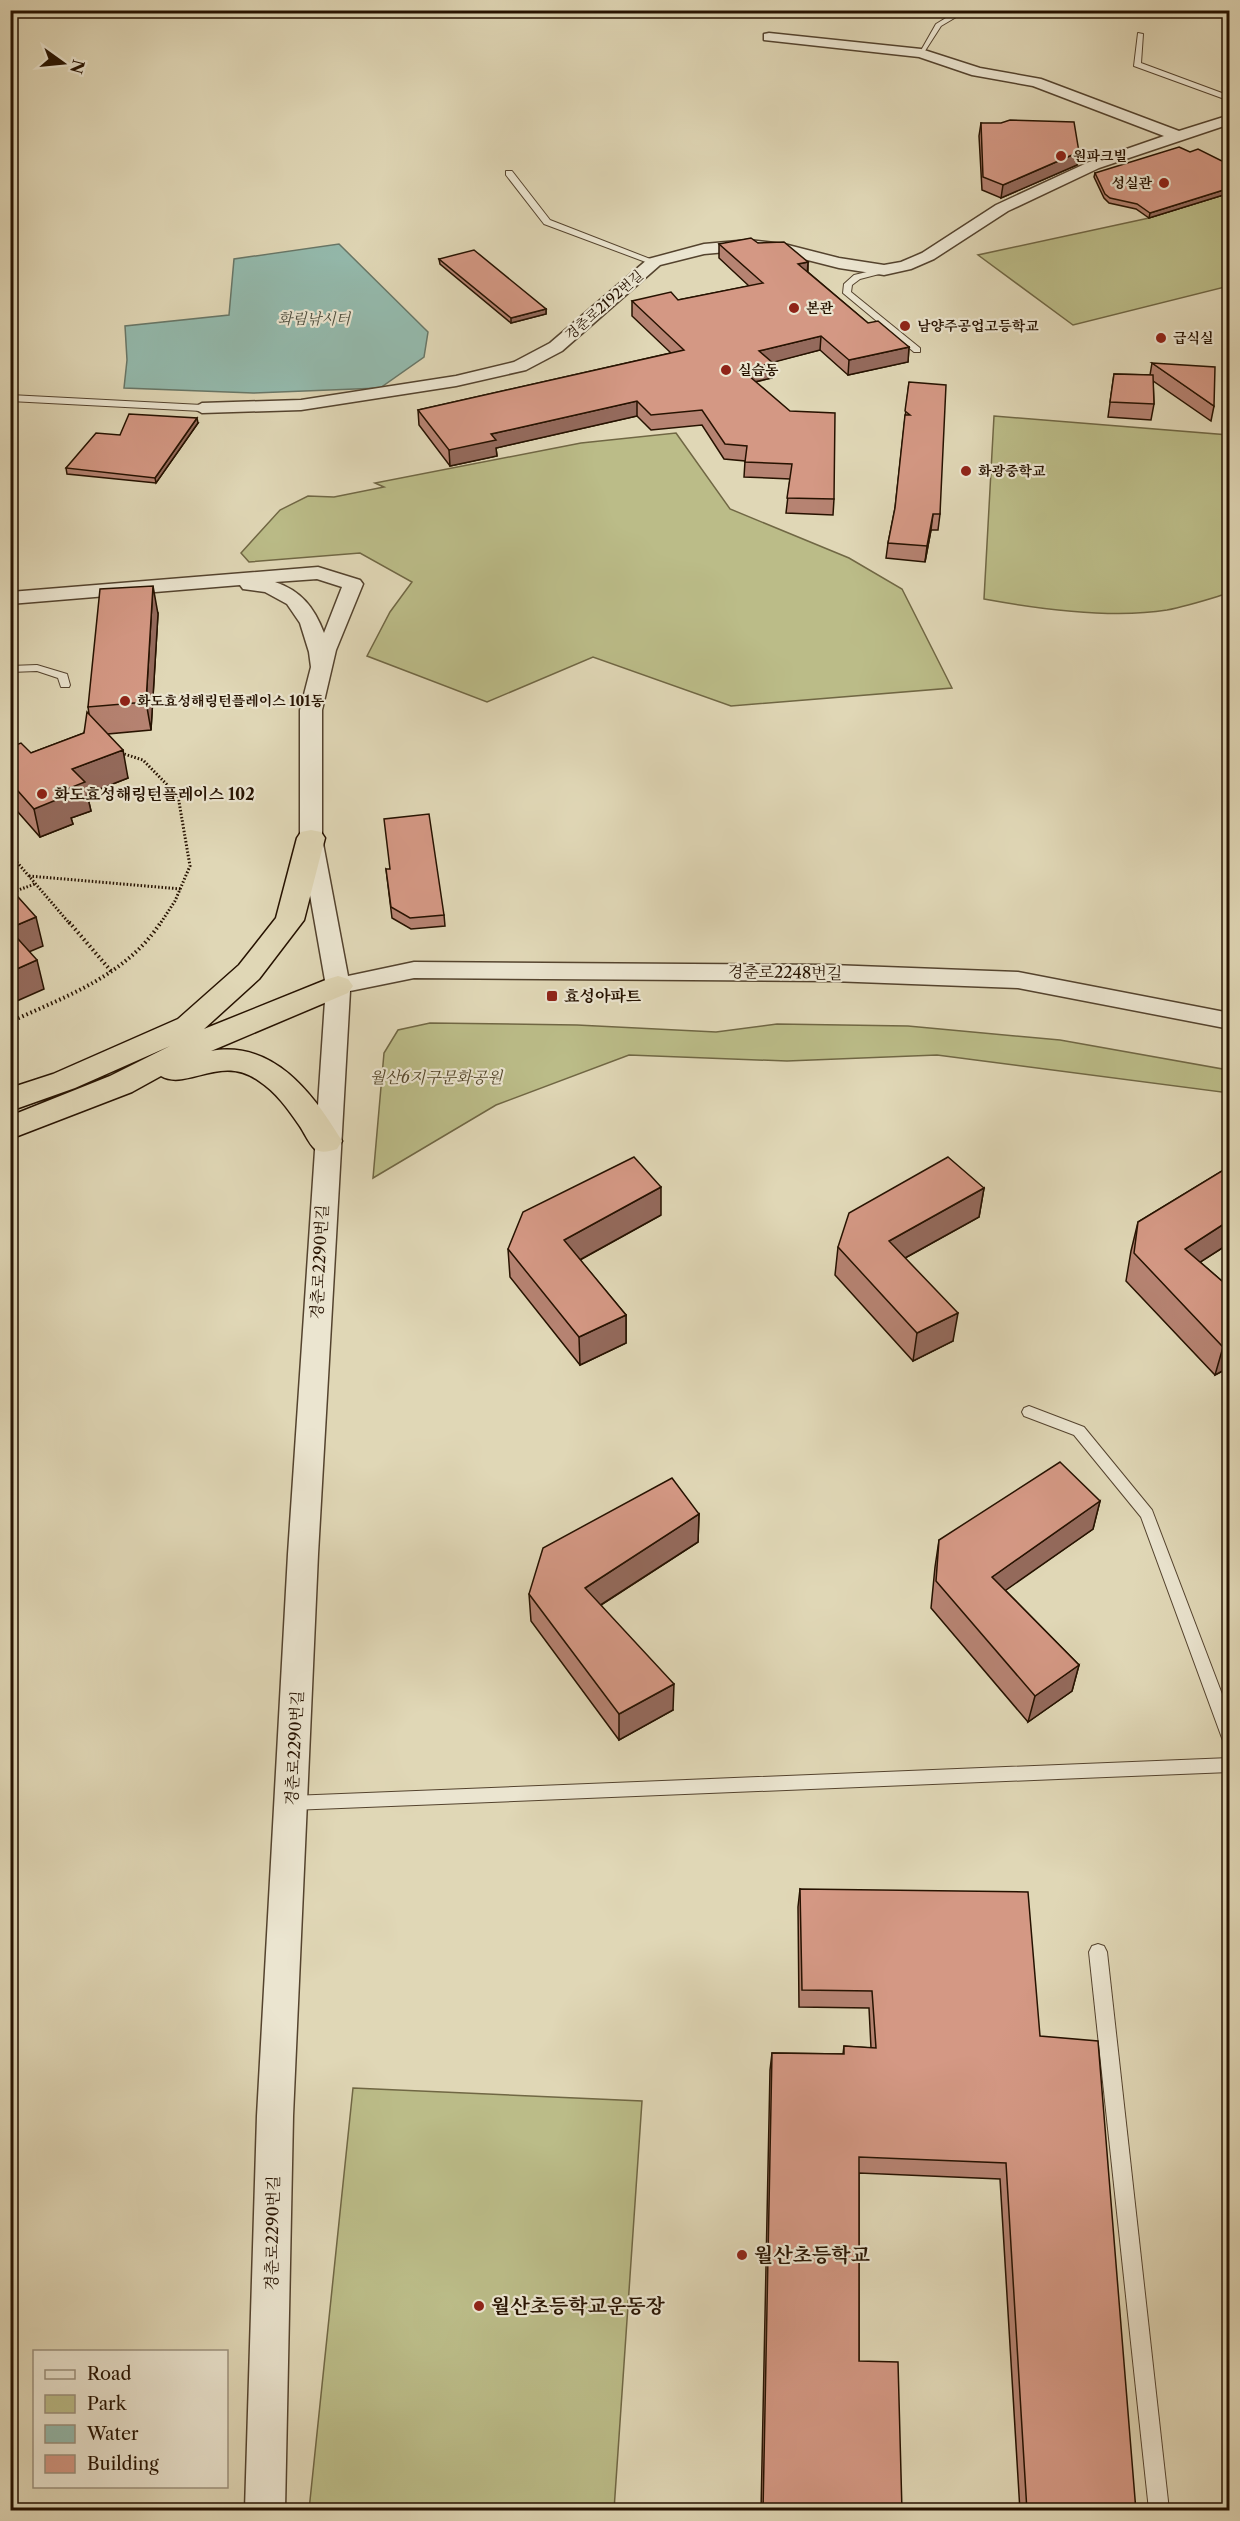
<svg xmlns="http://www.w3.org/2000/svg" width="1240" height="2521" viewBox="0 0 1240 2521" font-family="'Libre Caslon Text','Noto Serif KR',serif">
<rect width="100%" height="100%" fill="#e0d7b6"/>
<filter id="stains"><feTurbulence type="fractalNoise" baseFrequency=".00333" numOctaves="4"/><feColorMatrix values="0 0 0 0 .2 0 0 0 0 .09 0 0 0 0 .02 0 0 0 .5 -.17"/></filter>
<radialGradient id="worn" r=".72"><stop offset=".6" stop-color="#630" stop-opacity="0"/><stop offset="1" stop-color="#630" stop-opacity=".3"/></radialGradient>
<g fill="#bbbc88" stroke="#706744" stroke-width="1.5">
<polygon points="1229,193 1229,286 1073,325 978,255 1149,218"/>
<path d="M994 416 1229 435V593C1209 599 1188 606 1167 610 1112 619 1039 609 984 599Z"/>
<polygon points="676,433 730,509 849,558 902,589 952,688 731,706 593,657 487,702 367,656 390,612 412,582 360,553 249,562 241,553 280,510 308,496 334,497 384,487 375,483 581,443"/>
<polygon points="430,1023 577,1025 716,1032 777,1024 908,1026 1060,1040 1228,1070 1229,1093 937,1055 787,1061 629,1055 496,1105 373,1178 384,1053 398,1030"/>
<polygon points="353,2088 642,2101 614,2510 309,2510"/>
</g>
<polygon fill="#94baad" stroke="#687768" stroke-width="1.5" points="339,244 428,332 424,357 380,388 253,393 124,388 127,360 125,326 229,315 234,259"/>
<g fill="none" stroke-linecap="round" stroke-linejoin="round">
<g stroke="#54432e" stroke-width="2">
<g id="lane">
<polygon points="959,10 968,10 941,26 923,54 919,54 936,24"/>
<polygon points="1138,33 1143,34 1141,63 1230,96 1230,101 1134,66"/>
<polygon points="506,171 512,171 550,220 658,262 651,264 544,224 506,175"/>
<polygon points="884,268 888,270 887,272 860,279 852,285 851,292 920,348 920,352 914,352 843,293 844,284 854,275"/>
<polygon points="10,395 202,405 206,408 202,411 10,401"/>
<polygon points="37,665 67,674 70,685 69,687 61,687 58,678 37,671 10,672 10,666"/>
<polygon points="1029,1406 1084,1427 1152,1510 1230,1715 1230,1745 1224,1743 1222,1738 1141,1517 1074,1435 1024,1416 1022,1412 1024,1408"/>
<polygon points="1230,1758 1230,1772 291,1810 285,1808 283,1803 285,1798 291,1796"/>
<polygon points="1098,1944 1104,1946 1107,1952 1169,2510 1149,2510 1089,1952 1092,1946"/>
</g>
</g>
<g stroke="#54432e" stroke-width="3">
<g id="street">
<polygon points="769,33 921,49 980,68 1041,79 1179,131 1230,115 1230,124 1099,168 1008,211 934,259 911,269 884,275 839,268 784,254 749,250 704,254 660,265 562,351 526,370 456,386 301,410 202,413 193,408 202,403 301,400 456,376 514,362 550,343 648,259 704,244 749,240 784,244 839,258 884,265 901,262 922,253 996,205 1089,162 1164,136 1033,86 972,75 919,57 764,40 764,34"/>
<path d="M318 567 360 580 363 584 336 650 322 710V838L348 976 414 962 831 965 1018 972 1230 1013V1029L1018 988 831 981 414 978 350 991 318 1554 293 2116 285 2510H245L257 2116 288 1554 326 986 300 838V710L311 667 309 652 300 623 287 604 265 592 243 589 240 585 10 604V592ZM317 579 342 587 324 633C314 607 301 591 275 582Z"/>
</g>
</g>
<g stroke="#261200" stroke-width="3">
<path id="highway" d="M311 830 321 832 325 838 304 920 259 979 204 1029 328 979 338 976 348 979 353 986 348 993 211 1051C273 1040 313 1093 342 1141L337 1149C330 1151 321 1154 315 1149 309 1144 304 1132 299 1125 288 1109 276 1092 259 1081 221 1053 187 1091 161 1076L132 1092 10 1139V1116L110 1076 170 1046 75 1088 10 1111V1088L53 1074 178 1019 239 965 276 918 297 838 301 832Z"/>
</g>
<g stroke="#261200" stroke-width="3" stroke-dasharray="1.5 2" stroke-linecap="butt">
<polyline points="121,753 143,760 178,796 190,866 175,901 160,924"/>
<polyline points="10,854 70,924"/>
<polyline points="29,876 181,889"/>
<polyline points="10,893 35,884"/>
</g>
<g stroke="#261200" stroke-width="4" stroke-dasharray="1.5 3" stroke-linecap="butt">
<polyline points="69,922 111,971"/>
<path d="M10 1022C66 996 126 976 161 922"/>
</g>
<use href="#lane" fill="#ebe5d0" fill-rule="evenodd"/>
<use href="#street" fill="#ebe5d0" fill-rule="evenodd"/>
<use href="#highway" fill="#e0d7b6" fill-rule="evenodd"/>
</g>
<g fill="#b68372" stroke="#261200" stroke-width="1.5">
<polygon points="981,123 1077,165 1001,198 982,190 979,136"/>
<polygon points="1230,165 1230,193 1149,218 1136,209 1109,203 1104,198 1094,177 1095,173"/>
<polygon points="758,243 808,262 808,272 868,323 909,347 908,362 848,375 820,350 772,362 772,378 755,382 834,499 833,515 786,513 790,479 744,477 745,461 724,459 702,425 651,430 637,416 496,448 497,456 450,466 419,425 418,410 671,353 632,316 632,301 678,300 749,286 719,258 719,244"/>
<polygon points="439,259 546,309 546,314 511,323 440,264"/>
<polygon points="1152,363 1214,406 1211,421 1153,381 1154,404 1151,420 1108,417 1114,374 1150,375"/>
<polygon points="909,382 940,514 938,530 931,530 925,562 886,558 888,543 895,508"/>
<polygon points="198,423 156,483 67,474 66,468 120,435"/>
<polygon points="158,614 151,730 108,734 128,778 87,794 91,811 71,818 73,824 40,837 10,803 10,747 31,753 84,733 89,714 88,707"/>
<polygon points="386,869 444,915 445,926 411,929 392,918"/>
<polygon points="1230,1166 1230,1243 1200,1262 1230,1288 1230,1367 1215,1375 1126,1281 1131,1251 1138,1222"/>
<polygon points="984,1188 979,1217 905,1258 953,1341 913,1361 835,1275 838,1247"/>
<polygon points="661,1215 580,1260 626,1315 626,1343 580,1365 510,1277 508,1249"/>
<polygon points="1100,1501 1093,1529 1005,1590 1079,1665 1072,1691 1028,1722 931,1608 935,1567 939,1540"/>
<polygon points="699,1514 698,1542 601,1605 673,1710 619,1740 531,1621 529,1594"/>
<polygon points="800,1889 1040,2036 1136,2511 1020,2511 1000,2179 859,2173 859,2361 902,2511 761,2511 770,2070 772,2053 843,2054 844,2046 871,2048 869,2008 799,2007 798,1907"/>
</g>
<g fill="#946a5c" stroke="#261200" stroke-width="1.5">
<polygon points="1079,152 1077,165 1001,198 1003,185"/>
<polygon points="1230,188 1230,193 1149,218 1150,213"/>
<polygon points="808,262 807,276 798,264"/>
<polygon points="546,309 546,314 511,323 511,318"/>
<polygon points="821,336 820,350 759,366 759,351"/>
<polygon points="909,347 908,362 848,375 849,360"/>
<polygon points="773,363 772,378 741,385 742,370"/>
<polygon points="637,401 637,416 496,448 497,456 450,466 449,450 491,434"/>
<polygon points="197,418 198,423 156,483 155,478"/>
<polygon points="933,514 931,530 925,562 927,546"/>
<polygon points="153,586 158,614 151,730 146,702"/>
<polygon points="123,750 128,778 87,794 91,811 71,818 73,824 40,837 34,809 62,791 72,769"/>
<polygon points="36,917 43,946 17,957 10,932 10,928"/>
<polygon points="37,960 44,989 10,1004 10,972"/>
<polygon points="661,1187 661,1215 565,1268 564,1240"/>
<polygon points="984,1188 979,1217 885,1269 889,1241"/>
<polygon points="1230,1220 1230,1243 1177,1277 1185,1249"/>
<polygon points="958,1313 953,1341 913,1361 917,1333"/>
<polygon points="626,1315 626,1343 580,1365 579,1337"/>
<polygon points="1230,1344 1230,1367 1215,1375 1223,1347"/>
<polygon points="1100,1501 1093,1529 986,1604 992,1577"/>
<polygon points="699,1514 698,1542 585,1615 585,1588"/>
<polygon points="1079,1665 1072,1691 1028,1722 1035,1696"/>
<polygon points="674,1684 673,1710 619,1740 619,1714"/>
</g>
<g fill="#d49884" stroke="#261200" stroke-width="1.5">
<polygon points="1010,120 1074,122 1079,152 1003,185 983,177 981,123 1001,123"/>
<polygon points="1179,147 1190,152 1198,149 1230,165 1230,188 1150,213 1137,204 1110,198 1105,194 1095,173"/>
<polygon points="751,238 758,243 784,242 808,262 798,264 868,323 878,321 909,347 849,360 821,336 759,351 773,363 742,370 790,411 835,413 834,499 787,498 792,464 745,462 747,446 725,444 702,410 651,415 637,401 491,434 496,440 449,450 418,410 684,350 632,301 671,292 678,300 763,283 719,244"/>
<polygon points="474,250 546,309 511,318 439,259"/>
<polygon points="1152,363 1215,367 1214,406"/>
<polygon points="1114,374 1153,375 1154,404 1110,402"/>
<polygon points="909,382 946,385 940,514 933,514 927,546 888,543 895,508 905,415 910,415 905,411"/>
<polygon points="129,414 197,418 155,478 66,468 96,433 120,435"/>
<polygon points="153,586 146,702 88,707 100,589"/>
<polygon points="87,712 123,750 72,769 85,782 62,791 66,796 34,809 10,782 10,747 21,743 31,753 84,733"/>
<polygon points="429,814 444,915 410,918 391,907 386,869 390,869 384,819"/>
<polygon points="10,888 36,917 10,928"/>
<polygon points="10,930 37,960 10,972"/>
<polygon points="634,1157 661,1187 564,1240 626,1315 579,1337 508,1249 523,1212"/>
<polygon points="948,1157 984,1188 889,1241 958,1313 917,1333 838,1247 849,1213"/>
<polygon points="1230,1166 1230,1220 1185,1249 1230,1288 1230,1344 1223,1347 1134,1253 1138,1222"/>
<polygon points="1060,1462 1100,1501 992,1577 1079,1665 1035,1696 936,1581 939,1540"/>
<polygon points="672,1478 699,1514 585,1588 674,1684 619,1714 529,1594 543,1548"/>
<polygon points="800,1889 1028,1892 1040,2036 1098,2041 1136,2511 1027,2511 1006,2163 859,2157 859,2361 898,2362 902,2511 763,2511 772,2053 844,2054 844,2046 876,2048 872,1991 802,1990"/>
</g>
<g fill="#8f2418" stroke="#ebe5d0" stroke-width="2">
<circle cx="1061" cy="156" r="6"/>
<circle cx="1164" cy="183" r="6"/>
<circle cx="794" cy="308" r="6"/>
<circle cx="905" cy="326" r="6"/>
<circle cx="1161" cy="338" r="6"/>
<circle cx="726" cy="370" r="6"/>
<circle cx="966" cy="471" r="6"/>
<circle cx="125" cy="701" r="6"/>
<circle cx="42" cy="794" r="6"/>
<rect x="546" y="990" width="12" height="12" rx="3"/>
<circle cx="742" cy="2255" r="6"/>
<circle cx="479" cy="2306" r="6"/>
</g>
<g text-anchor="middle" stroke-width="4.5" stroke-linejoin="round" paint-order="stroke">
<g font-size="14" font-weight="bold" fill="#261200" stroke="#ebe5d0" text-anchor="start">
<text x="1073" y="161">원파크빌</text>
<text x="1152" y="188" text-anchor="end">성실관</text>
<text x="806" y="313">본관</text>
<text x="917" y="331">남양주공업고등학교</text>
<text x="1173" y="343">급식실</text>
<text x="738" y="375">실습동</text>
<text x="978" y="476">화광중학교</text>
<text x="137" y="706">화도효성해링턴플레이스 101동</text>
</g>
<g font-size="14" fill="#261200" stroke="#ebe5d0">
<text transform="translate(604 305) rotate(-41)" y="5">경춘로2192번길</text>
</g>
<g font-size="15" font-style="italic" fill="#4c4d3d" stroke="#ebe5d0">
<text x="314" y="324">화림낚시터</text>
</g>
<g font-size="16" font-weight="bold" fill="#261200" stroke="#ebe5d0" text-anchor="start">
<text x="54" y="800">화도효성해링턴플레이스 102</text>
<text x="564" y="1002">효성아파트</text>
</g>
<g font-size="16" fill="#261200" stroke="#ebe5d0">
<text transform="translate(785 972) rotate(1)" y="6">경춘로2248번길</text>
<text transform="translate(319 1262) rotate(-87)" y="6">경춘로2290번길</text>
<text transform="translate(294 1748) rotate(-87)" y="6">경춘로2290번길</text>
<text transform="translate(272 2233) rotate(-89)" y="6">경춘로2290번길</text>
</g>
<g font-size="16" font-style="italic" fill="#534529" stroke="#ebe5d0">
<text x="436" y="1083">월산6지구문화공원</text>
</g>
<g font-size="20" font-weight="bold" fill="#261200" stroke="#ebe5d0" text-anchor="start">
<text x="754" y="2262">월산초등학교</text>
<text x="491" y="2313">월산초등학교운동장</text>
</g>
</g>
<rect width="1240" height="2521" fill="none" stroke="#e0d7b6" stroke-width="36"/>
<rect x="12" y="12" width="1216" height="2497" fill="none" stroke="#261200" stroke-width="3"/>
<rect x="18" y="18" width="1204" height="2485" fill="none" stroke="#261200" stroke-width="1.5"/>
<rect x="33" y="2350" width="195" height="138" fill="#ebe5d0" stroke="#9c917d" stroke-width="1.5"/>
<rect x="45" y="2370" width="30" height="9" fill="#ebe5d0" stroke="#9c917d" stroke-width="1.5"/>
<text x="87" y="2380" font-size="18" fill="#261200">Road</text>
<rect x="45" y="2395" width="30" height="18" fill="#bbbc88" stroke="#9c917d" stroke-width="1.5"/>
<text x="87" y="2410" font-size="18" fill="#261200">Park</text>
<rect x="45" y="2425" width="30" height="18" fill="#94baad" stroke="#9c917d" stroke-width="1.5"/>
<text x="87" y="2440" font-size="18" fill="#261200">Water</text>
<rect x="45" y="2455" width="30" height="18" fill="#d49884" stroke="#9c917d" stroke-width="1.5"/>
<text x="87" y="2470" font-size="18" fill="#261200">Building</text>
<g transform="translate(63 63) rotate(105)" stroke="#ebe5d0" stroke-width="4.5" paint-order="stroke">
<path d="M0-4.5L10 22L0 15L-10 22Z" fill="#261200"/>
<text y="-9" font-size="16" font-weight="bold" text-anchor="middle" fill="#261200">N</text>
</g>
<rect width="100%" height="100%" filter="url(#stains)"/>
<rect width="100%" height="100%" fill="url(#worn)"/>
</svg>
